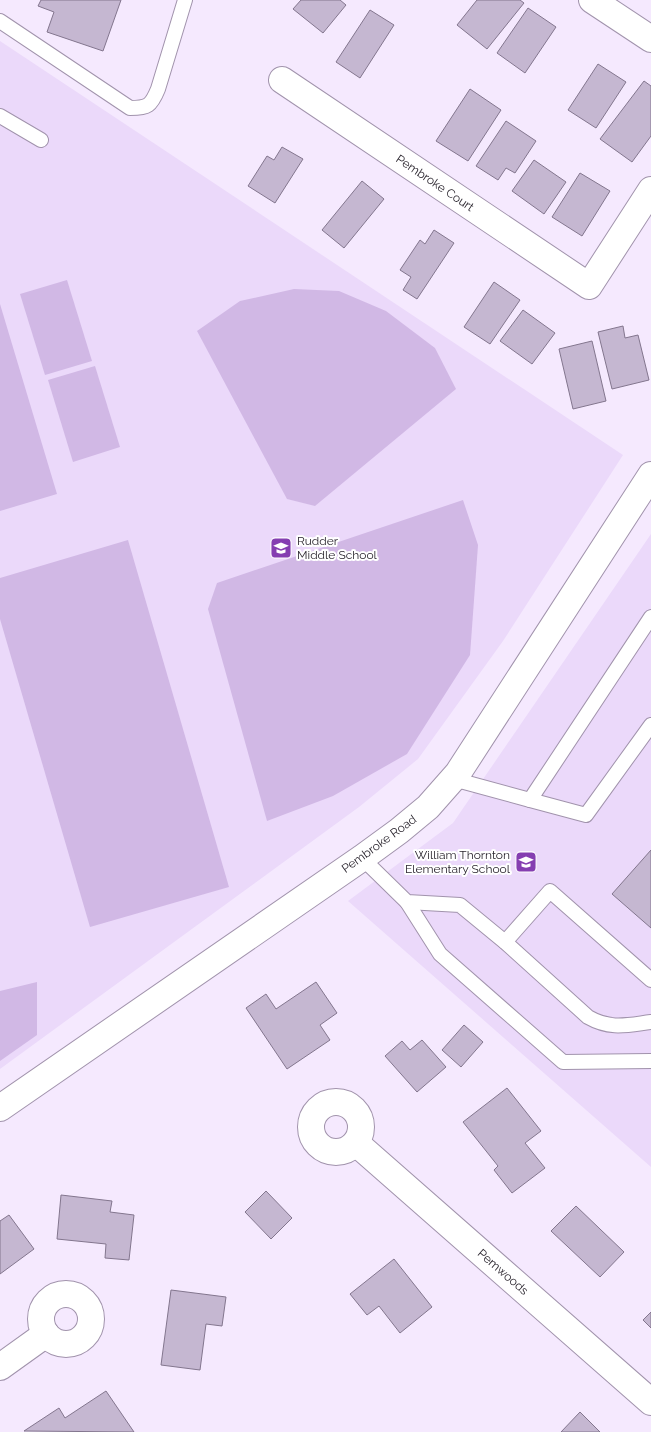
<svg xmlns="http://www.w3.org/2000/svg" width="651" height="1432" viewBox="0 0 651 1432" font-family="Raleway,sans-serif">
<rect width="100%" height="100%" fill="#f5e9fe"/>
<g fill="#ebd9fa">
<polygon points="0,41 623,455 503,641 418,759 359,807 0,1069"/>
<polygon points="651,534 651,1167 348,901 453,823"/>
</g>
<g fill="#d1b8e5">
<polygon points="67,280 92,361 45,375 20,294"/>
<polygon points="294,289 339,291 386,311 435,348 456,389 315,506 287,499 197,331 240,301"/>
<polygon points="0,304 57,494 0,511"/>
<polygon points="95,366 120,447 73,462 48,380"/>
<polygon points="463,500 478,545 470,655 407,754 333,796 267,821 208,609 217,583"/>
<polygon points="128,540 229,887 90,927 0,619 0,578"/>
<polygon points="37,982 37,1035 0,1061 0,991"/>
</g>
<g fill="#c5b7d1" stroke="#83768e">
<polygon points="41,0 121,0 103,51 47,32 54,12 38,6"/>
<polygon points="301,0 340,0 346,5 323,33 293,9"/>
<polygon points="477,0 520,0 524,3 487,49 457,25"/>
<polygon points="528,8 556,27 525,73 497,53"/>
<polygon points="370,10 394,25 360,78 336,62"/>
<polygon points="598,64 626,82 596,128 568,110"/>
<polygon points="644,81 651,86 651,136 632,162 600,139"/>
<polygon points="470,89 501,110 468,161 436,141"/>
<polygon points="506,121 536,141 515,173 506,168 498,180 476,166"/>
<polygon points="282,147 303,159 275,203 248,186 267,156 274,160"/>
<polygon points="534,160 566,182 544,214 512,191"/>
<polygon points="580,173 610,191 582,236 552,217"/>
<polygon points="362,181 384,199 344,248 322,230"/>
<polygon points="434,230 454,243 417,299 403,290 411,277 400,270 420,240 425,244"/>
<polygon points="494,282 520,300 490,344 464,327"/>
<polygon points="523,310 555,333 532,364 500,341"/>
<polygon points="623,326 625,338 638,335 649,380 612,389 598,332"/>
<polygon points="592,341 606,401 573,409 559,349"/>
<polygon points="651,850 651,928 612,894"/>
<polygon points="316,982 337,1013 320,1025 330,1040 287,1069 246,1008 266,994 276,1009"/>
<polygon points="464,1025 483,1042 461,1067 442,1050"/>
<polygon points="422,1040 446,1067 417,1092 385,1056 402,1041 410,1050"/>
<polygon points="507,1088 541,1131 525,1143 545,1168 512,1193 494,1170 498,1166 463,1122"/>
<polygon points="266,1191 292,1218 271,1239 245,1212"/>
<polygon points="61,1195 112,1201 110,1212 134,1215 129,1260 105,1258 106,1244 57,1239"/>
<polygon points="576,1206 624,1252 600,1277 551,1231"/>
<polygon points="9,1215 34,1249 0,1274 0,1221"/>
<polygon points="394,1259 432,1307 400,1333 379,1306 367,1315 350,1294"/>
<polygon points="171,1290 226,1297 222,1326 206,1324 200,1370 161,1365"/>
<polygon points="651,1312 651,1328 643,1320"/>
<polygon points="106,1391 134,1432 24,1431 59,1408 65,1418"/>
<polygon points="580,1412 600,1432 561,1432"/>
</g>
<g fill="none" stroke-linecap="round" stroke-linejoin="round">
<g stroke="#a193ac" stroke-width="16">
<g id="lane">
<path d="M0 21 130 108C148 108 151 106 158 89L185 0"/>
<polyline points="0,116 41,140"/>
<polyline points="453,779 530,800 651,617"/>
<polyline points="530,800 586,815 651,725"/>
<path d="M362 858 407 902 460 905 505 942 588 1017C611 1030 627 1025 651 1022"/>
<polyline points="407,902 440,954 563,1062 651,1061"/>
<polyline points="505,942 550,891 651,980"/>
</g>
</g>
<g stroke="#a193ac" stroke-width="28">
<g id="street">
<polyline points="592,0 651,39"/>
<polyline points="282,80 589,286 651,190"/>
<circle cx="336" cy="1127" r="25"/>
<polyline points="0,1108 362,858 399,831 428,807 458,773 651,475"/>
<polyline points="356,1143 651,1402"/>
<circle cx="66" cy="1319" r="25"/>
<polyline points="0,1367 46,1334"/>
</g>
</g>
<use href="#lane" stroke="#fff" stroke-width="14"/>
<use href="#street" stroke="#fff" stroke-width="26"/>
</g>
<defs>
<g id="school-square" transform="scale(1.125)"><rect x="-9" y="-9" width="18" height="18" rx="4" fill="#853eb1" stroke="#fff"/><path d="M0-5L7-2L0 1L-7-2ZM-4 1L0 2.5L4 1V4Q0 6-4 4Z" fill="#fff"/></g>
</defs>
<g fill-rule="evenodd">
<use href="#school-square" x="281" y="548"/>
<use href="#school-square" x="526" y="862"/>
</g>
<g text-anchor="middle" stroke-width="4" stroke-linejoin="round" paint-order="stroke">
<g font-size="12" fill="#2a252e" stroke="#fff">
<text transform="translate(435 183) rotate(34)" y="4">Pembroke Court</text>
<text transform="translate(379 844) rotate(-36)" y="4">Pembroke Road</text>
<text transform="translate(503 1272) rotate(41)" y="4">Pemwoods</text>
</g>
<g font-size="12" fill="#2a252e" stroke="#fff" text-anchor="start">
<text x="297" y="545">Rudder<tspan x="297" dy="14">Middle School</tspan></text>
<text x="510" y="859" text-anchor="end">William Thornton<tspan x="510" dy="14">Elementary School</tspan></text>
</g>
</g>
</svg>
